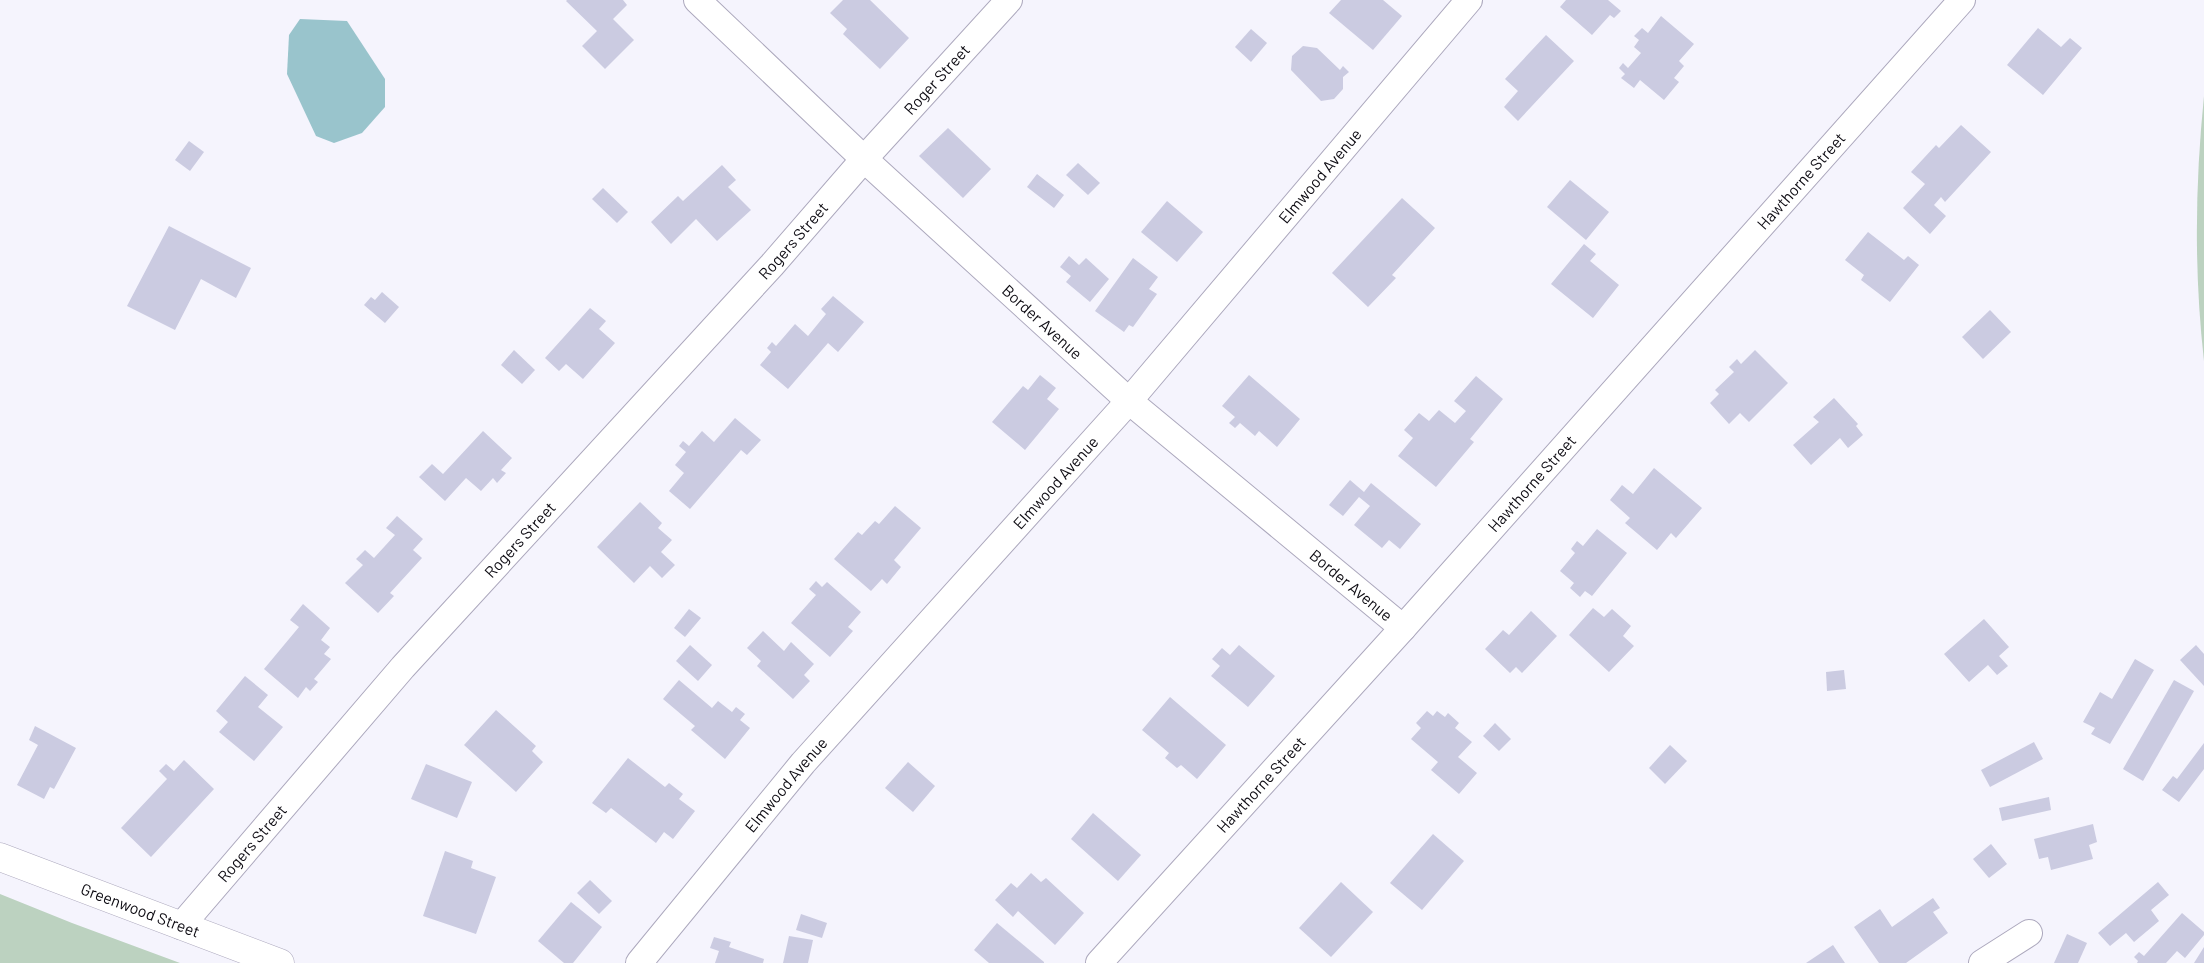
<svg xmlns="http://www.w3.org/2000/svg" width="2204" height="963" viewBox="0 0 2204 963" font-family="Barlow,sans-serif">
<rect width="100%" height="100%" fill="#f5f4fd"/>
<g fill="#bcd2c0">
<path d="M2204 96V361C2194 273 2195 184 2204 96Z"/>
<polygon points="0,894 72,923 180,963 0,963"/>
</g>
<polygon fill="#99c4cc" points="300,19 347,21 385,79 385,107 362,133 334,143 316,136 287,74 289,35"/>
<g fill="#cbcbe1">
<polygon points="567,0 623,0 627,5 613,19 634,40 605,69 582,46 597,31 566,1"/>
<polygon points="843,0 870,0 909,38 880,69 843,34 847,29 830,13"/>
<polygon points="1341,0 1383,0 1402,16 1373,50 1329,13"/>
<polygon points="1566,0 1608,0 1621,11 1614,18 1610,15 1592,35 1560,7"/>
<polygon points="1661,16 1694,44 1679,61 1684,66 1674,78 1679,82 1664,100 1640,80 1634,88 1621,78 1625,74 1619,68 1623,63 1628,68 1641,53 1634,47 1639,40 1634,36 1642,28 1648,33"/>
<polygon points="2038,28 2061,47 2070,38 2082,48 2043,95 2007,65"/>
<polygon points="1251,29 1267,43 1251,62 1235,47"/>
<polygon points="1546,35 1574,61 1518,121 1504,107 1518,91 1505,79"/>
<polygon points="1303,46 1317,48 1340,70 1343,66 1349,72 1343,77 1343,89 1334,99 1321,101 1291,70 1292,56"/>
<polygon points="1961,125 1991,152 1945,202 1941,197 1934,205 1946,216 1930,234 1903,208 1925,184 1911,172 1936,145 1939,148"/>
<polygon points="948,128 991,169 963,198 919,156"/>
<polygon points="189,141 204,152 190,171 175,160"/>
<polygon points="1078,163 1100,183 1088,195 1066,175"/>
<polygon points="722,165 736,180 728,187 751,210 717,241 696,219 671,244 651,222 678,196 683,201"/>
<polygon points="1037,174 1064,195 1054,208 1027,187"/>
<polygon points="1570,180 1609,212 1586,240 1547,207"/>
<polygon points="603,188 628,212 617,223 592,199"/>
<polygon points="1402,198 1435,228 1392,275 1396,278 1368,307 1332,273"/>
<polygon points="1167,201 1203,232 1177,262 1141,232"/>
<polygon points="169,226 251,268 236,298 201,279 175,330 127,306"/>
<polygon points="1868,232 1904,260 1908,256 1919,265 1890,302 1861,280 1864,275 1845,260"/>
<polygon points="1584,244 1596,254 1590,261 1619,285 1593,318 1551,284"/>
<polygon points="1069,256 1079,265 1086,258 1109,279 1090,302 1066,282 1071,276 1060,267"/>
<polygon points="1133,258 1158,277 1149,289 1157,294 1133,327 1129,325 1124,332 1095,311"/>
<polygon points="382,292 399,307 385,323 364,305 371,297 375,300"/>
<polygon points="833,296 864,322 838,352 828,343 788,389 760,365 771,352 767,348 772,342 776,346 795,324 808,336 826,314 821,309"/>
<polygon points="590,308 606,321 599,329 615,343 583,379 566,364 559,371 545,358"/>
<polygon points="1990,310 2011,332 1983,359 1962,337"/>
<polygon points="514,350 535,370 522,384 501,365"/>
<polygon points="1755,350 1788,383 1749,422 1740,413 1729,424 1710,403 1719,394 1715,390 1734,372 1729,367 1737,359 1741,364"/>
<polygon points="1040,375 1056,388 1047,399 1059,409 1025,450 992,422 1023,386 1028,390"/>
<polygon points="1249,375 1300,419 1277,447 1259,431 1255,436 1240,423 1235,428 1229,423 1235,417 1222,406"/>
<polygon points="1476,376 1503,399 1470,439 1474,442 1436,487 1398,456 1413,438 1404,430 1419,413 1429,421 1439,410 1455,423 1466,411 1454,401"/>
<polygon points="1834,398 1858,424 1856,426 1863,435 1848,448 1840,438 1811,465 1793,445 1819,422 1813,417"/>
<polygon points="735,418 761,440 747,455 741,450 690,509 669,491 684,473 675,465 686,452 679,446 683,441 689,446 702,431 714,442"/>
<polygon points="483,431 512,458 501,470 506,473 497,483 493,478 481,491 466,478 445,501 419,477 432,464 443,474"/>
<polygon points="1654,468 1702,508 1676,538 1671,533 1657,550 1625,523 1630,518 1610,500 1622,485 1633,494"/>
<polygon points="1350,480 1364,492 1371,483 1421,524 1400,549 1389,540 1382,548 1354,525 1370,506 1359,497 1343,516 1329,505"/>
<polygon points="640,502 662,523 658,528 672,540 661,552 675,565 662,578 650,566 634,583 597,547"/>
<polygon points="895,506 921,528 894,560 901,567 887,584 882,579 871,591 834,559 858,532 862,535 875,521 879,524"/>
<polygon points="397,516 423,539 413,550 422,558 390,593 394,596 378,613 345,583 363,565 356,559 365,550 374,558 395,535 386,528"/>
<polygon points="1597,529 1627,553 1592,596 1585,591 1580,597 1570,588 1574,583 1560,571 1575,553 1571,549 1577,541 1583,546"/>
<polygon points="816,581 822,587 827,582 861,612 848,627 853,631 830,657 791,623 816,595 809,589"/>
<polygon points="303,604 330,628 321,640 330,647 324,654 331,659 314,679 318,682 310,691 306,687 298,698 264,669 299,627 290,620"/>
<polygon points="1593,608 1604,617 1612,609 1631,626 1623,636 1634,646 1609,672 1569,635"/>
<polygon points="689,609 701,618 685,637 674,628"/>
<polygon points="1531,611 1557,636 1522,673 1516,667 1510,673 1485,649 1503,630 1509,635"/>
<polygon points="1984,619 2009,647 1999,656 2008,666 1997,675 1988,665 1969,682 1944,654"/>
<polygon points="763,631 784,651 791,642 814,664 804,675 810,681 793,699 757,666 761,661 747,648"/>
<polygon points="690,645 712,665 698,681 676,661"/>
<polygon points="1239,645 1275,676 1248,707 1211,676 1220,666 1212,659 1222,648 1230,655"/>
<polygon points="2196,645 2204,654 2204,686 2180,660"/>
<polygon points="2135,659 2154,670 2110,744 2091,734 2095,728 2083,722 2100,692 2112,699"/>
<polygon points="1844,670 1846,689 1827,691 1826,672"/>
<polygon points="245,676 268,695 258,707 283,727 254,761 219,732 228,722 216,711"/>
<polygon points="679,680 712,708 718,701 732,712 736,707 745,714 740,720 750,728 725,759 691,730 695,726 663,699"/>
<polygon points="2174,680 2194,691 2143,781 2123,769"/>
<polygon points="1170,697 1226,745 1197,779 1181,765 1177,768 1165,758 1169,753 1142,730"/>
<polygon points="496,710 536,746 532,751 543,762 516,792 464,745"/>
<polygon points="1427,711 1433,716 1437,711 1445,717 1448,713 1459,723 1455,728 1472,742 1458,757 1477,773 1459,794 1431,770 1438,762 1411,739 1421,728 1416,723"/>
<polygon points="1495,723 1511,739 1499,751 1483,736"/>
<polygon points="35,726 76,748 54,789 50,787 44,799 17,785 38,745 29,740"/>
<polygon points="2034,742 2043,759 1990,787 1981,770"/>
<polygon points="2204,743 2204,769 2179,802 2162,790 2173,776 2177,779"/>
<polygon points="1670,745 1687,761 1665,784 1649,768"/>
<polygon points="628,758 665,787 669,783 683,794 679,799 695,811 673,839 664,832 656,843 611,808 606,813 592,803"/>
<polygon points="184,760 214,789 151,857 121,828 167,779 159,771 166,764 174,771"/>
<polygon points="908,762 935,786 913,812 885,788"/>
<polygon points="426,764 472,782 457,818 411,799"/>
<polygon points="2049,797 2051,810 2002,821 1999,808"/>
<polygon points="1093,813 1141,855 1118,881 1071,839"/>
<polygon points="2093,824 2097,842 2089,845 2093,859 2051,870 2048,857 2039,859 2034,839"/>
<polygon points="1433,834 1464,861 1422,910 1390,883"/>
<polygon points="1991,844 2007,864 1989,878 1973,859"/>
<polygon points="445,851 473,861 471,868 496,877 476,934 423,916"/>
<polygon points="1031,873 1041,882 1046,878 1084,913 1055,945 1018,911 1013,917 995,900 1011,883 1017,888"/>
<polygon points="590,880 612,901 599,914 577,893"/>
<polygon points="1341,882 1373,912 1331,957 1299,928"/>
<polygon points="2158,882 2169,895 2151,910 2159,921 2134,942 2126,933 2110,946 2098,933"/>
<polygon points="1933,898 1940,908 1933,912 1948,933 1906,963 1879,963 1854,927 1880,909 1892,927"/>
<polygon points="571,902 602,927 573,963 564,963 538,941"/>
<polygon points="2182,913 2204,932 2204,935 2185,958 2177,951 2166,963 2137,963 2138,961 2134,957 2139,952 2144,956"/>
<polygon points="801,914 827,923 822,938 796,930"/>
<polygon points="997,923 1044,962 1044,963 989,963 974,950"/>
<polygon points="2067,934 2087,943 2078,963 2054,963"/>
<polygon points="789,936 813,940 808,963 783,963"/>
<polygon points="714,937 731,942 729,947 764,959 763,963 715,963 719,951 710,948"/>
<polygon points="1833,945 1845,963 1806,963"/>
<polygon points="2204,947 2204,963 2194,963"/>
</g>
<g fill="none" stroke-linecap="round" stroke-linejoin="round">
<g stroke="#aca8bd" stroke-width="28">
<g id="minor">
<path id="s1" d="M697 0 864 159 1129 401 1403 628"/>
<path id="s2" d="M181 926 403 667 772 265 864 159 1009 0"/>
<path id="s3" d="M639 963 803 763 1129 401 1469 0"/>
<path id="s4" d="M1099 963 1403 628 1962 0"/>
<polyline points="1982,963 2029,933"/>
</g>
</g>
<g stroke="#aca8bd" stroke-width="29">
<g id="tertiary">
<path id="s5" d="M0 857 280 963"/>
</g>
</g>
<use href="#minor" stroke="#fff" stroke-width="26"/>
<use href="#tertiary" stroke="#fff" stroke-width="28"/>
</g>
<g text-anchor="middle" stroke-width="4" stroke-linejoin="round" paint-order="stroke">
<g font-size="16" fill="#0c0a11" stroke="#fff">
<text dy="6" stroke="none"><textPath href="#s2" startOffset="1135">Roger Street</textPath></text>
<text dy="6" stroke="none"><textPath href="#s3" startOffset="1041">Elmwood Avenue</textPath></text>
<text dy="6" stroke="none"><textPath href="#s4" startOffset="1051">Hawthorne Street</textPath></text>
<text dy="6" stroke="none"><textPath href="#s2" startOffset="919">Rogers Street</textPath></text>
<text dy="6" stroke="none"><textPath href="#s1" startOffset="472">Border Avenue</textPath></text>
<text dy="6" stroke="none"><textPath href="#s3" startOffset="636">Elmwood Avenue</textPath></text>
<text dy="6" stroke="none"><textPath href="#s4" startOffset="646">Hawthorne Street</textPath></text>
<text dy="6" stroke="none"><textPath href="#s2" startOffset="514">Rogers Street</textPath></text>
<text dy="6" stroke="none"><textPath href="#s1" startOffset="878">Border Avenue</textPath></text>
<text dy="6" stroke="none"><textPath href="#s4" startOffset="241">Hawthorne Street</textPath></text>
<text dy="6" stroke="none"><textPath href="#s3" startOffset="231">Elmwood Avenue</textPath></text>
<text dy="6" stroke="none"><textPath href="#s2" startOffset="109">Rogers Street</textPath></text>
<text dy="6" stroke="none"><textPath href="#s5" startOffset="150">Greenwood Street</textPath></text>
</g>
</g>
</svg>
